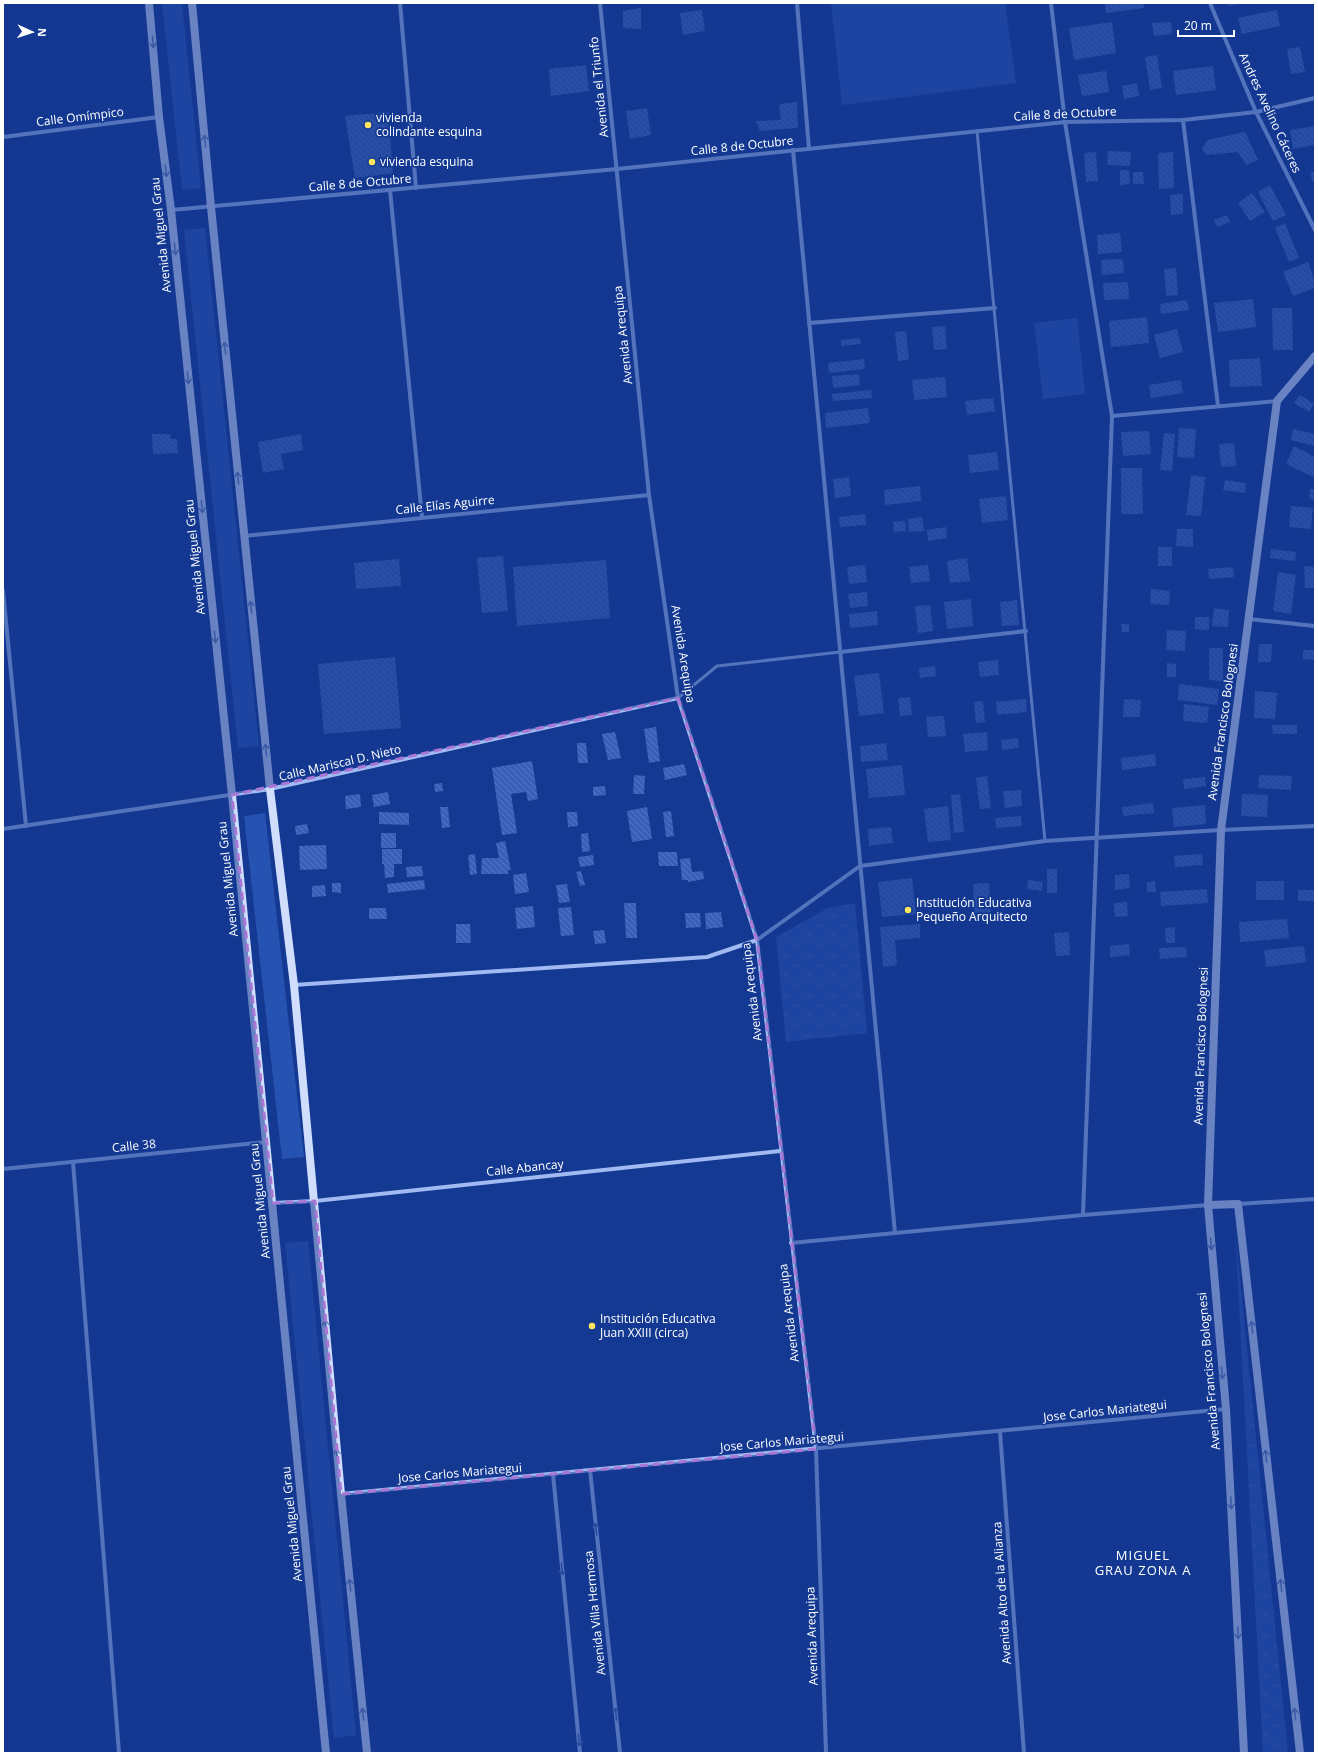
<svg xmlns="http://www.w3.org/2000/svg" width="1318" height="1756" viewBox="0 0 1318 1756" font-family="'Open Sans',sans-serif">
<defs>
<pattern id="park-tufts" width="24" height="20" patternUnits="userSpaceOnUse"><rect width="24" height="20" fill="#2652b1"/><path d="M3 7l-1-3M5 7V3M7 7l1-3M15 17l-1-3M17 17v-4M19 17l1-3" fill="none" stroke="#476cbd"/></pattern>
<pattern id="building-back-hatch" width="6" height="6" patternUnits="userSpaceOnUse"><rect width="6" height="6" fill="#3860b9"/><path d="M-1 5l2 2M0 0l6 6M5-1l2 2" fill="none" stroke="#5678c4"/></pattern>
</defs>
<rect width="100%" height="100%" fill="#143992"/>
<g fill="#2652b1">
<polygon points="162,3 182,3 201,188 182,190"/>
<polygon points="831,3 1005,3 1016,83 842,105"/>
<polygon points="205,228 259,746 238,748 184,230"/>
<polygon points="1077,318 1085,394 1043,399 1034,323"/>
<polygon points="265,813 304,1157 282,1159 244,816"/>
<polygon points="308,1241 356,1735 334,1738 285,1243"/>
</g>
<g fill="url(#park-tufts)">
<polygon points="855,903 867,1033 786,1042 776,937 828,908"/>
<polygon points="1235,1230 1288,1753 1263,1753"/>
</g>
<g fill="url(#building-back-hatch)">
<polygon points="1105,3 1144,3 1144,8 1106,13"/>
<polygon points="1228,3 1239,3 1229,6"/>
<polygon points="641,8 641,29 623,28 623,11"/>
<polygon points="702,10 705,31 683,35 680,13"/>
<polygon points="1277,10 1280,26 1242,34 1238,18"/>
<polygon points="1112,22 1116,53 1074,60 1069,28"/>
<polygon points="1171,22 1172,34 1154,36 1152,23"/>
<polygon points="1300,47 1305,72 1291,74 1287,49"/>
<polygon points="1157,55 1162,88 1150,90 1145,57"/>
<polygon points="586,65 589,91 551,96 549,69"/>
<polygon points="1213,66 1216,90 1176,95 1173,71"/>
<polygon points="1106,71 1109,92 1082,96 1078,75"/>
<polygon points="1137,83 1139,96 1124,99 1122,86"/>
<polygon points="797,102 798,128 760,131 756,121 781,120 779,104"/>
<polygon points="647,108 651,135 630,139 626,111"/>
<polygon points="388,112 393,173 355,178 345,116"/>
<polygon points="1315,126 1315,145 1293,149 1290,130"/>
<polygon points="1245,132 1258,160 1246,165 1238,152 1206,155 1202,149 1207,140"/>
<polygon points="1108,151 1131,152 1130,166 1107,165"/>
<polygon points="1096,152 1098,181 1086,182 1084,153"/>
<polygon points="1173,152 1174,188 1159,189 1158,153"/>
<polygon points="1120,170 1129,170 1130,184 1120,185"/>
<polygon points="1315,171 1315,181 1313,182 1310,173"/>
<polygon points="1133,172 1143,172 1144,184 1133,184"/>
<polygon points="1270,185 1286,215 1273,221 1258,192"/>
<polygon points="1252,193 1265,212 1250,221 1238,203"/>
<polygon points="1183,194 1183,214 1171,215 1170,195"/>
<polygon points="1227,215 1230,222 1217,227 1214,220"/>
<polygon points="1285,223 1299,258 1289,262 1275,228"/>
<polygon points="1120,233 1122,252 1098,254 1097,235"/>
<polygon points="1123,259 1124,273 1102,275 1101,260"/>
<polygon points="1308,262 1315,281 1315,288 1293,296 1283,272"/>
<polygon points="1176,268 1178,295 1166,296 1164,269"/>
<polygon points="1128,282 1129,299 1104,300 1103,283"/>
<polygon points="1253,299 1256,327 1218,332 1214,303"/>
<polygon points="1187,300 1189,310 1161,314 1160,304"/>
<polygon points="1272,308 1292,308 1293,350 1273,350"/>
<polygon points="1147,317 1149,343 1111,347 1109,321"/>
<polygon points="945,326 947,349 934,350 932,327"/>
<polygon points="1177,329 1183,352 1160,358 1154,335"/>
<polygon points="906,331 909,360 898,361 895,332"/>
<polygon points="860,338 861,344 841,346 841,340"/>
<polygon points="1260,358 1262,386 1230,387 1229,360"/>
<polygon points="864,359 865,369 829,373 828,363"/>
<polygon points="859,374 860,385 833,388 832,376"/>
<polygon points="945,377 947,397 914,400 912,380"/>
<polygon points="1181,380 1183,393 1151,398 1149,385"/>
<polygon points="871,390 872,398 833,401 832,394"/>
<polygon points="1300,395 1314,404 1309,412 1294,403"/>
<polygon points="993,398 995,411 967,415 965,401"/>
<polygon points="868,408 870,423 826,428 825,413"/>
<polygon points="1179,428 1196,429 1194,458 1177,457"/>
<polygon points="1293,429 1315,434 1315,446 1291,440"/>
<polygon points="1149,431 1151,454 1123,456 1121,432"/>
<polygon points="1164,433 1175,434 1172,471 1160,470"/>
<polygon points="152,434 170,434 171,439 177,439 178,453 153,454"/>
<polygon points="301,434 303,450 281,454 284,469 263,473 258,442"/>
<polygon points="1234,443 1236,466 1221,467 1219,444"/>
<polygon points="1294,446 1315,457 1315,473 1313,477 1286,464"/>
<polygon points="997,452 999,470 970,473 968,455"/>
<polygon points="1121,468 1142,468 1143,514 1121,514"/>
<polygon points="1191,475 1205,477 1201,516 1186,515"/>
<polygon points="849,477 851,496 835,498 833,479"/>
<polygon points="1225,480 1246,483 1245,493 1223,490"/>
<polygon points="920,486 921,501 885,505 884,490"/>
<polygon points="1310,489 1315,489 1315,500 1309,499"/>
<polygon points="1006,496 1008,520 982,523 979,499"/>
<polygon points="1291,506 1313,508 1311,529 1289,527"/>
<polygon points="865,514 866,525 840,527 839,517"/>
<polygon points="922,517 924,531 909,532 908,519"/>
<polygon points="905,521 906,531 894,532 893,522"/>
<polygon points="946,527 947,538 928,541 927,530"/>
<polygon points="1177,529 1193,529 1193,547 1176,546"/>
<rect x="1158" y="547" width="14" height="19"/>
<polygon points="1271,549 1296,552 1295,561 1270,558"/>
<polygon points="503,556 508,611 482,613 477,558"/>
<polygon points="967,558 970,581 950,583 947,561"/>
<polygon points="399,559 401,586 356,589 354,563"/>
<polygon points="606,560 610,618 517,626 513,567"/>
<polygon points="865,565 867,582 849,584 847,567"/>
<polygon points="928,565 930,581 911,583 909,567"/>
<polygon points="1304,566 1315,567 1315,588 1305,588"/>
<polygon points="1233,567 1234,577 1209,579 1208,569"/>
<polygon points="1278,572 1296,575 1291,614 1273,611"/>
<polygon points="1151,589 1170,591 1169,605 1150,604"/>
<polygon points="867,592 868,606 850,608 848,594"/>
<polygon points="971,599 973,626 947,629 944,602"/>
<polygon points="1017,600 1019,625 1002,626 1000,602"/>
<polygon points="930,605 933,631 918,633 915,606"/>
<polygon points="1214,608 1229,610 1228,627 1212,626"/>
<polygon points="877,611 878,625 850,628 849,614"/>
<polygon points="1195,617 1209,617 1209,630 1195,629"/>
<polygon points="1121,624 1129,624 1129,632 1122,632"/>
<polygon points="1167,630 1186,631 1185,651 1166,650"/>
<polygon points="1259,644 1272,644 1271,662 1258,662"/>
<polygon points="1209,648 1223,648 1223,681 1209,680"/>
<polygon points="1303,650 1315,650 1315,660 1303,659"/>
<polygon points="395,657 401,728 324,734 318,664"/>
<polygon points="998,660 999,675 980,677 978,662"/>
<polygon points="1167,663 1176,664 1176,677 1167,677"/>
<polygon points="935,666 936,676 920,678 919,668"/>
<polygon points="879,673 884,713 859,716 854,676"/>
<polygon points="1179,684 1219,689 1217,705 1178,700"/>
<polygon points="1255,691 1277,693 1275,719 1254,718"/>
<polygon points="910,697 912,715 900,716 898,698"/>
<polygon points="1026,699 1027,712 997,715 996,702"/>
<polygon points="1124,699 1141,700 1140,717 1123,717"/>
<polygon points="983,701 985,722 976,723 974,702"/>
<polygon points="1184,704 1209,707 1207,723 1183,721"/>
<polygon points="944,716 946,736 928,737 926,717"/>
<polygon points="1272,725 1297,725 1297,734 1273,734"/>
<polygon points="656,727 660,761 649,763 644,729"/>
<polygon points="615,732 621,758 608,760 602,734"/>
<polygon points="987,732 988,750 965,752 963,734"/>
<polygon points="1018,738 1019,748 1002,750 1001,740"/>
<polygon points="577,743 586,743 588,763 578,763"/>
<polygon points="886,743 888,760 861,762 860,746"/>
<polygon points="1155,754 1156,766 1122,770 1121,758"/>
<polygon points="532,761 538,799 528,801 526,792 511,794 517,833 502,835 492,768"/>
<polygon points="684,764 687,775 665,780 663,768"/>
<polygon points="902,765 905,795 869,798 866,769"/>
<polygon points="634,775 645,776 644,794 633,794"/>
<polygon points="1259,775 1292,776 1291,790 1258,788"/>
<polygon points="987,776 991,808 980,809 976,778"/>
<polygon points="1205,777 1206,786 1184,789 1183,779"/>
<polygon points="442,783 443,791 435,792 434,784"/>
<polygon points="605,786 606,795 593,796 593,787"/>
<polygon points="1021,790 1022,806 1005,808 1003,791"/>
<polygon points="388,792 390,804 374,807 372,795"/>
<polygon points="360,794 361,807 346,809 345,796"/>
<polygon points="960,794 964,832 954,833 951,795"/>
<polygon points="1242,794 1268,795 1267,817 1241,816"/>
<polygon points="1153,803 1154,813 1123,816 1122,807"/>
<polygon points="1205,805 1206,824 1174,827 1172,808"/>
<polygon points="948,806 951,840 928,842 924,809"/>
<polygon points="440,807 448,807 450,827 442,828"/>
<polygon points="647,807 652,839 632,842 627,811"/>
<polygon points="671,811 674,836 666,837 663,812"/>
<polygon points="379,812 409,813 409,825 379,824"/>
<polygon points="567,812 577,812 578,826 568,827"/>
<polygon points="1021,816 1022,826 996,828 995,818"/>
<polygon points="307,824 309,833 296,835 295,826"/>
<polygon points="891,827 893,843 869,846 868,829"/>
<rect x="381" y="833" width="15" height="15"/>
<polygon points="588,833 590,851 582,852 581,834"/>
<polygon points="505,841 511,870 508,870 508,874 481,874 482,858 499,858 496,843"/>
<polygon points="326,845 327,869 300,870 299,846"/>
<polygon points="382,849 402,849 402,864 394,864 394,877 385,878 384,864 382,864"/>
<polygon points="658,852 677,852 678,866 659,866"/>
<polygon points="475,854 477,874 470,875 468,855"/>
<polygon points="1202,854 1203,865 1175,867 1174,856"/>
<polygon points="593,855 594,865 580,867 578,857"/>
<polygon points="690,858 692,872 703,871 704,879 688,882 688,880 682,880 680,859"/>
<polygon points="422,866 423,876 407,877 406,867"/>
<rect x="1047" y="869" width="10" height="24"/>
<polygon points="581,871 585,885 580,886 576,872"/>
<polygon points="526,873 529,892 515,894 513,875"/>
<polygon points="1129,874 1130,888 1115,890 1115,875"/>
<polygon points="912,878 916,914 882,917 878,882"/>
<polygon points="424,880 425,889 388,893 387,884"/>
<polygon points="1028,880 1043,882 1042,891 1027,889"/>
<polygon points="1155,881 1156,892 1147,892 1147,882"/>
<rect x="1256" y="881" width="28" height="19"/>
<polygon points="332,883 341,883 341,893 332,892"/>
<polygon points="989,883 991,917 975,918 973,884"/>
<polygon points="567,884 570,902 559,903 556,885"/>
<polygon points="325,885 326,896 312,897 312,886"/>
<polygon points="1207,889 1208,903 1161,906 1160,892"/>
<rect x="1298" y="890" width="17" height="11"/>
<polygon points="1127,902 1128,916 1115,917 1114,903"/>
<polygon points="624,903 636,903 637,938 626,938"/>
<polygon points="533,906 535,927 517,929 515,908"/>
<polygon points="571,907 574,935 561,936 558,908"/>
<polygon points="369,908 386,908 387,919 369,919"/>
<polygon points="721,912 723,927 706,929 705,913"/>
<polygon points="685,913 700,913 701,927 686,928"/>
<polygon points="1287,919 1289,938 1240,942 1239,922"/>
<polygon points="456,924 470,924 471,943 456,943"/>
<polygon points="920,924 920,938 895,940 897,965 883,967 880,927"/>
<polygon points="1175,927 1175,943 1166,943 1165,928"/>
<polygon points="604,930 606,943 595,944 593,931"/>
<polygon points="1069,932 1070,955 1056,956 1054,933"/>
<polygon points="1129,944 1130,955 1110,957 1110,946"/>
<polygon points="1304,946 1306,962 1266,967 1264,950"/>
<polygon points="1186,947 1187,957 1160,959 1159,948"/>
</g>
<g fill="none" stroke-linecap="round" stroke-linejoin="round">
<g stroke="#a1baf1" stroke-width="3">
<polyline points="977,131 1045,841"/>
<polyline points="678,698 717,666 840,652"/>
</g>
<g stroke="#a1baf1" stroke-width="4">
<polyline points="400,3 416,188"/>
<polyline points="600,3 649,495 678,698 757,940 816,1449 826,1753"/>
<polyline points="797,3 809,149"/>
<polyline points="1051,3 1065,122 1112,416 1083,1215"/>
<polyline points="1210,3 1256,112 1315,230"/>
<polyline points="1183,120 1218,406"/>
<polyline points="3,137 159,117"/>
<polyline points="793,150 895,1233"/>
<polyline points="390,190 422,517"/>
<polyline points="171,210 617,169 1065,122 1183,120 1256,112 1315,98"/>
<polyline points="809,323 995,308"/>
<polyline points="1112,416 1277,401"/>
<polyline points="244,536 649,495"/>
<polyline points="3,591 26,826"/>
<polyline points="1249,619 1315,626"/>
<polyline points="840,652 1026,631"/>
<polyline points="3,829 270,789 678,698"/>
<polyline points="294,985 707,957 757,940 860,866 1045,841 1221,830 1315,826"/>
<polyline points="73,1162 119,1753"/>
<polyline points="3,1169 266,1142"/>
<polyline points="273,1203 315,1201 780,1151"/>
<polyline points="1238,1204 1315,1199"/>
<polyline points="791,1243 1083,1215 1208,1205"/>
<polyline points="1000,1432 1024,1753"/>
<polyline points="590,1470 620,1753"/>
<polyline points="553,1474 580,1753"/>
<polyline points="341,1494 1226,1409"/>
</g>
<g stroke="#d0ddfc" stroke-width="8">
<polyline points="149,3 159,117 171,210 232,795 326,1753"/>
<polyline points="192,3 211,207 270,789 294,985 341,1494 367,1753"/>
<polyline points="1208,1205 1238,1204 1300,1753"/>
<polyline points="1244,1753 1226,1409 1208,1205 1221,830 1277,401 1315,356"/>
</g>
</g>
<defs><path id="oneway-shaft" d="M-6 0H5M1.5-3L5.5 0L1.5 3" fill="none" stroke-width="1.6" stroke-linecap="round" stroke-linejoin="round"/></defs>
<g stroke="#6983c2">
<use href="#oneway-shaft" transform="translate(153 42) rotate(85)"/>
<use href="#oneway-shaft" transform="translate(205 141) rotate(-95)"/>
<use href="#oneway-shaft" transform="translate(166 171) rotate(83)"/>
<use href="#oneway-shaft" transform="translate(175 249) rotate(84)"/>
<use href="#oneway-shaft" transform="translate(225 348) rotate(-96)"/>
<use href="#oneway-shaft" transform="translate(188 378) rotate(84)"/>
<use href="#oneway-shaft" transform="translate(238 478) rotate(-96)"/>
<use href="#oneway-shaft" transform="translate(202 507) rotate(84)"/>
<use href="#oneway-shaft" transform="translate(251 607) rotate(-96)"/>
<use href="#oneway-shaft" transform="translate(215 637) rotate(84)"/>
<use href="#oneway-shaft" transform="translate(266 750) rotate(-96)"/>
<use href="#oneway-shaft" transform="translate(1211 1244) rotate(85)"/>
<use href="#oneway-shaft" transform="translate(326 1326) rotate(-95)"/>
<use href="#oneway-shaft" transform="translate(1252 1327) rotate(-96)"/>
<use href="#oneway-shaft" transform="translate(1222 1373) rotate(85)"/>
<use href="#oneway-shaft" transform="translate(337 1455) rotate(-95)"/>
<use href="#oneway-shaft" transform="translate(1266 1456) rotate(-96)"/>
<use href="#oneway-shaft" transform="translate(1231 1503) rotate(87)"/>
<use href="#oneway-shaft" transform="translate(350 1585) rotate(-96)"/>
<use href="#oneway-shaft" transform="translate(1281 1585) rotate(-96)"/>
<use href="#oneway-shaft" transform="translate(1238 1633) rotate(87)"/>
<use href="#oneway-shaft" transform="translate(363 1714) rotate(-96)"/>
<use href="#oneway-shaft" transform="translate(1295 1714) rotate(-96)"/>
</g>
<g stroke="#4566b3">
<use href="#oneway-shaft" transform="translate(596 1529) rotate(-96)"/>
<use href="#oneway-shaft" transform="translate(562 1569) rotate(84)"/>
<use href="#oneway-shaft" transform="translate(616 1714) rotate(-96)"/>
<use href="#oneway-shaft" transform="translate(579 1740) rotate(84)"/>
</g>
<path d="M0 0H1318V1756H0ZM678 698 757 940 816 1449 341 1494 315 1201 273 1203 232 795Z" fill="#143992" fill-opacity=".55" fill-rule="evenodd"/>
<path fill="none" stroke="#a976d5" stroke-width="3" stroke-dasharray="8 5" stroke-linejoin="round" d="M678 698 757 940 816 1449 341 1494 315 1201 273 1203 232 795Z"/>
<g fill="#ffe762" stroke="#143992" stroke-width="1.5">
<circle cx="368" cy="125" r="4"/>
<circle cx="372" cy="162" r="4"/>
<circle cx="908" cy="910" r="4"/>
<circle cx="592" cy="1326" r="4"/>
</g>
<g text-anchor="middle" stroke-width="3.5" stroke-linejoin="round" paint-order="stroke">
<g font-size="12" fill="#fff" stroke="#143992">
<text transform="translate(599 87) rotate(-96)" y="4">Avenida el Triunfo</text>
<text transform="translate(1270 113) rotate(65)" y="4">Andres Avelino Cáceres</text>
<text transform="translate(1065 114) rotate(-3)" y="4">Calle 8 de Octubre</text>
<text transform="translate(80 117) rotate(-7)" y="4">Calle Omímpico</text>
<text transform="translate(742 146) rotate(-6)" y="4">Calle 8 de Octubre</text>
<text transform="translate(360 183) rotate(-5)" y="4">Calle 8 de Octubre</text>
<text transform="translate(161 235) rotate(-96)" y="4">Avenida Miguel Grau</text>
<text transform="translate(623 335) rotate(-96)" y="4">Avenida Arequipa</text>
<text transform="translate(445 505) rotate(-6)" y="4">Calle Elías Aguirre</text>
<text transform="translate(195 557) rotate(-96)" y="4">Avenida Miguel Grau</text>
<text transform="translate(683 654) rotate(81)" y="4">Avenida Arequipa</text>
<text transform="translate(1223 722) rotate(-82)" y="4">Avenida Francisco Bolognesi</text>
<text transform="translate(340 763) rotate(-13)" y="4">Calle Mariscal D. Nieto</text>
<text transform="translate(228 879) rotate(-96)" y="4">Avenida Miguel Grau</text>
<text transform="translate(752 992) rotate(-97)" y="4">Avenida Arequipa</text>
<text transform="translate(1201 1046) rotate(-88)" y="4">Avenida Francisco Bolognesi</text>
<text transform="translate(134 1146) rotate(-6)" y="4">Calle 38</text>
<text transform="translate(525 1168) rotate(-6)" y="4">Calle Abancay</text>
<text transform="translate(260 1201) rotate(-96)" y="4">Avenida Miguel Grau</text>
<text transform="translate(789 1313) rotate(-97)" y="4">Avenida Arequipa</text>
<text transform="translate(1209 1371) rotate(-95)" y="4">Avenida Francisco Bolognesi</text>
<text transform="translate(1105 1411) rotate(-6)" y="4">Jose Carlos Mariategui</text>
<text transform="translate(782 1442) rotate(-5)" y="4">Jose Carlos Mariategui</text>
<text transform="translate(460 1473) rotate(-5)" y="4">Jose Carlos Mariategui</text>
<text transform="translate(292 1524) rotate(-96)" y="4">Avenida Miguel Grau</text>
<text transform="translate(1002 1593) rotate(-94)" y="4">Avenida Alto de la Alianza</text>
<text transform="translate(595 1613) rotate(-96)" y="4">Avenida Villa Hermosa</text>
<text transform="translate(812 1636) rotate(-92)" y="4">Avenida Arequipa</text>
</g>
<g font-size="12" fill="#fff" stroke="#143992" text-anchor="start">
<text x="376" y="122">vivienda<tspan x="376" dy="14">colindante esquina</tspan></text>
<text x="380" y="166">vivienda esquina</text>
<text x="916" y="907">Institución Educativa<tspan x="916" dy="14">Pequeño Arquitecto</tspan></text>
<text x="600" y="1323">Institución Educativa<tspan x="600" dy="14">Juan XXIII (circa)</tspan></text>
</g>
<g font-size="13" letter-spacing="1" fill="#fff" stroke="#143992">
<text x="1143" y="1560">MIGUEL<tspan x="1143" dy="15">GRAU ZONA A</tspan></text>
</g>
</g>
<rect width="1318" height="1756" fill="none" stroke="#ffffff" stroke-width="8"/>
<g transform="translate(32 32) rotate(93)" stroke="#143992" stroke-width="3" paint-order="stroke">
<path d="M0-3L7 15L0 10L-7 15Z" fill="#ffffff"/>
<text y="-6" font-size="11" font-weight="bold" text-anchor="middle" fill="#ffffff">N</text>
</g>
<path d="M1178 30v6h56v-6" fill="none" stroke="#ffffff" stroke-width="2"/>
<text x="1184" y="30" font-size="12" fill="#ffffff" stroke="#143992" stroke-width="3" paint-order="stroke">20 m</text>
</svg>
